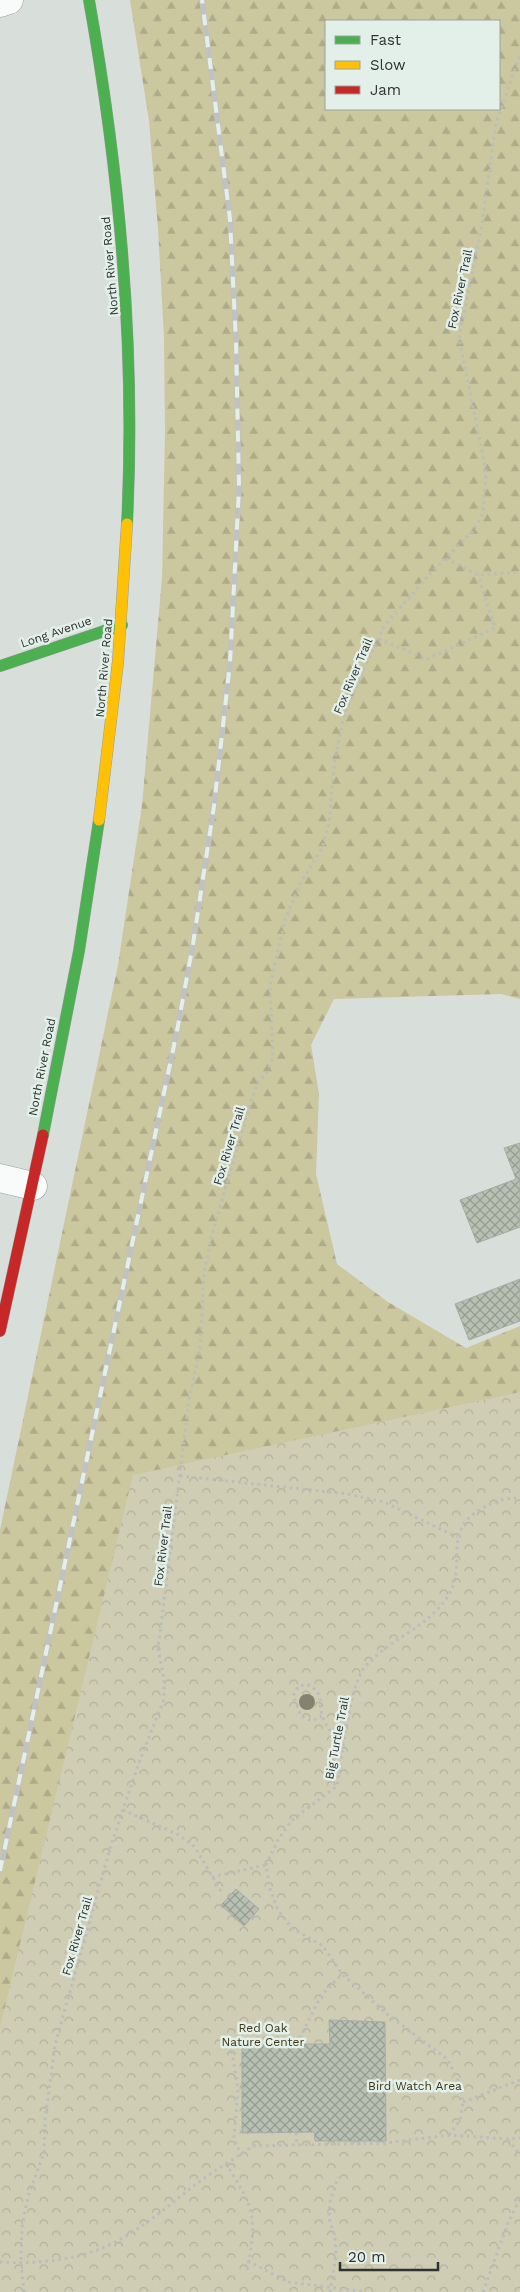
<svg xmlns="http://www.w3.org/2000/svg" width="520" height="2292" viewBox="0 0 520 2292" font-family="'Work Sans',sans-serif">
<defs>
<pattern id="forest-firs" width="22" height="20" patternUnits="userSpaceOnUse" patternTransform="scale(1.25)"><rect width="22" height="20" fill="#cbc79e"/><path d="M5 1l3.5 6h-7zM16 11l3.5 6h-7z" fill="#afab89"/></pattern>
<pattern id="park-crowns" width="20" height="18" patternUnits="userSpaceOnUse" patternTransform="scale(1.25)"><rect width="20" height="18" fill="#cfcdb4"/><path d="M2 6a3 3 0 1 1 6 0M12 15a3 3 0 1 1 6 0" fill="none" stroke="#b2b09b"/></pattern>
<pattern id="building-cross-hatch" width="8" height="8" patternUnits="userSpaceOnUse" patternTransform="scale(1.25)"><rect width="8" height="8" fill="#b7c0b2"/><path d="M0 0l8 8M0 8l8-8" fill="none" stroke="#959d91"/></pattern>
</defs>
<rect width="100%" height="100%" fill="#d8dfdb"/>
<path fill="url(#forest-firs)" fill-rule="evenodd" d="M130 0H520V999L501 994 334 999 311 1045 319 1094 316 1174 337 1264 388 1302 466 1348 520 1326V2292H0V1530L118 965 142 805 162 578 165 434 164 338 158 229 149 121ZM326 21H499V109H326Z"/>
<polygon fill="url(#park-crowns)" points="520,1392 520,2292 0,2292 0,2027 133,1475"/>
<g fill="url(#building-cross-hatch)" stroke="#a8aca8">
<polygon points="520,1143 520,1227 477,1243 460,1200 516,1179 504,1148"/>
<polygon points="520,1279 520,1321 469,1340 455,1304"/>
<polygon points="236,1889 259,1909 244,1926 221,1905"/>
<polygon points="329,2020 385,2022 386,2141 315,2141 314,2132 242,2133 242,2044 330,2044"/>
</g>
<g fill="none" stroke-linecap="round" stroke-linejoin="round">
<g stroke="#989d9a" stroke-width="29">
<g id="street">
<polyline points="0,3 9,0"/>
<polyline points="0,1178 33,1186"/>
</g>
</g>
<g stroke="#989d9a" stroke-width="12">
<g id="fast">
<path d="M89 0C120 174 136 347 127 524"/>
<polyline points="0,666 122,625"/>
<polyline points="43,1135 79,951 99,820"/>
</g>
</g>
<g stroke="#989d9a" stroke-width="12">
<polyline id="slow" points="99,820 118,662 127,524"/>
</g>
<g stroke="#989d9a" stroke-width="12">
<polyline id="jam" points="0,1331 43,1135"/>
</g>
<g stroke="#babdbb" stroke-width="3" stroke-dasharray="2.5 4" stroke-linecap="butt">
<polyline points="446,559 478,575 520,572"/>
<polyline points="379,639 427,659 495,628 478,575"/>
<polyline points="180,1476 348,1494 384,1502 457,1537"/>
<path d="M322 1716 312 1721 301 1716 293 1696 298 1687 306 1684C326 1693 317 1702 323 1718 327 1729 335 1736 343 1744"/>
<polyline points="123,1810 177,1834 194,1846 222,1893"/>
<polyline points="212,1877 266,1865"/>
<polyline points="300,2038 321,1996 342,1974"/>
<polyline points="463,2102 520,2080"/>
<polyline points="296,2133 297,2144"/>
<path d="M449 2135 460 2120 463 2102 458 2080 447 2059 387 2014 342 1974 323 1946 292 1928 278 1910 270 1889 266 1865 278 1840 291 1821 337 1786C341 1762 350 1685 364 1668 388 1639 427 1629 448 1596 468 1565 441 1531 481 1509 495 1501 504 1498 520 1498"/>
<polyline points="508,2140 520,2154"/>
<path d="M241 2156 234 2137 238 2090 232 2052C234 2048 235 2044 239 2042 249 2035 286 2038 300 2038L299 2043"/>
<polyline points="226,2164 253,2146 386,2143 449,2135 508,2139 520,2138"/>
<polyline points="248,2261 288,2282 366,2292"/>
<path d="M0 2262C41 2264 83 2260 119 2240 158 2219 188 2186 226 2164 256 2210 257 2218 247 2271"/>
<polyline points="24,2292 21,2263 22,2227 28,2196 44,2153 45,2120 55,2045 111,1845 140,1760 164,1699 164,1679 158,1649 189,1400 200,1348 204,1274 211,1238 248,1111 257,1084 267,1072 273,1058 270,985 285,920 300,884 322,848 329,824 335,758 344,715 366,664 385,625 429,575 474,530 483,513 486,471 459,338 481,230 496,124 520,54"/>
<polyline points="330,2292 336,2255 335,2238 329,2218 330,2202 338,2177"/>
<polyline points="483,2292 508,2223 520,2198"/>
</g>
<use href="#street" stroke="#f9fafa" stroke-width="28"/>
<use href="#fast" stroke="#4caf50" stroke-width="11"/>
<use href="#slow" stroke="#ffc107" stroke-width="11"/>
<use href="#jam" stroke="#c62828" stroke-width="11"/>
<g stroke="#c0c2c2" stroke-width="5.5">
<polyline id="rail" points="0,1871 177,1031 193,944 214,806 230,663 239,488 236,342 230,219 202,0"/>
</g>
<use href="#rail" stroke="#e3f0e9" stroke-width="4" stroke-dasharray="11" stroke-linecap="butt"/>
</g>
<circle fill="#83836f" cx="307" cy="1702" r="8"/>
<g text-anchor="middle" stroke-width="5" stroke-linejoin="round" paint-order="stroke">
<g font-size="12" fill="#2e3331" stroke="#e3f0e9">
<text transform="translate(110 266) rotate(-95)" y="4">North River Road</text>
<text transform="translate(460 289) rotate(-78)" y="4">Fox River Trail</text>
<text transform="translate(56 632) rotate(-19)" y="4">Long Avenue</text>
<text transform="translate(104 668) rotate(-85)" y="4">North River Road</text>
<text transform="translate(353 676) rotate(-67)" y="4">Fox River Trail</text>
<text transform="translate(42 1067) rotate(-79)" y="4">North River Road</text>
<text transform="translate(229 1146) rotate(-73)" y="4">Fox River Trail</text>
<text transform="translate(163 1546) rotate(-83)" y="4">Fox River Trail</text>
<text transform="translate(337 1738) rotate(-79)" y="4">Big Turtle Trail</text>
<text transform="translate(77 1936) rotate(-74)" y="4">Fox River Trail</text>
</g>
<g font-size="12" fill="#3d3717" stroke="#e3f0e9">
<text x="263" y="2032">Red Oak<tspan x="263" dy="14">Nature Center</tspan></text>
<text x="415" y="2090">Bird Watch Area</text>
</g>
</g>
<rect x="325" y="20" width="175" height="90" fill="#e3f0e9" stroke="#9ba49f"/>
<rect x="335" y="36" width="25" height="8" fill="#4caf50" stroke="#9ba49f"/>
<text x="370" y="45" font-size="15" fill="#2e3331">Fast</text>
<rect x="335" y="61" width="25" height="8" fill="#ffc107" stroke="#9ba49f"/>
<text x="370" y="70" font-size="15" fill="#2e3331">Slow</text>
<rect x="335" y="86" width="25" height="8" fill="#c62828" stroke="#9ba49f"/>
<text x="370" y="95" font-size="15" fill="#2e3331">Jam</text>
<path d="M340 2262v8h98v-8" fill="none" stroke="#2e3331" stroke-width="2.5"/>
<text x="348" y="2262" font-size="15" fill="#2e3331" stroke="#e3f0e9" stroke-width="4" paint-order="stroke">20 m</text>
</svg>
